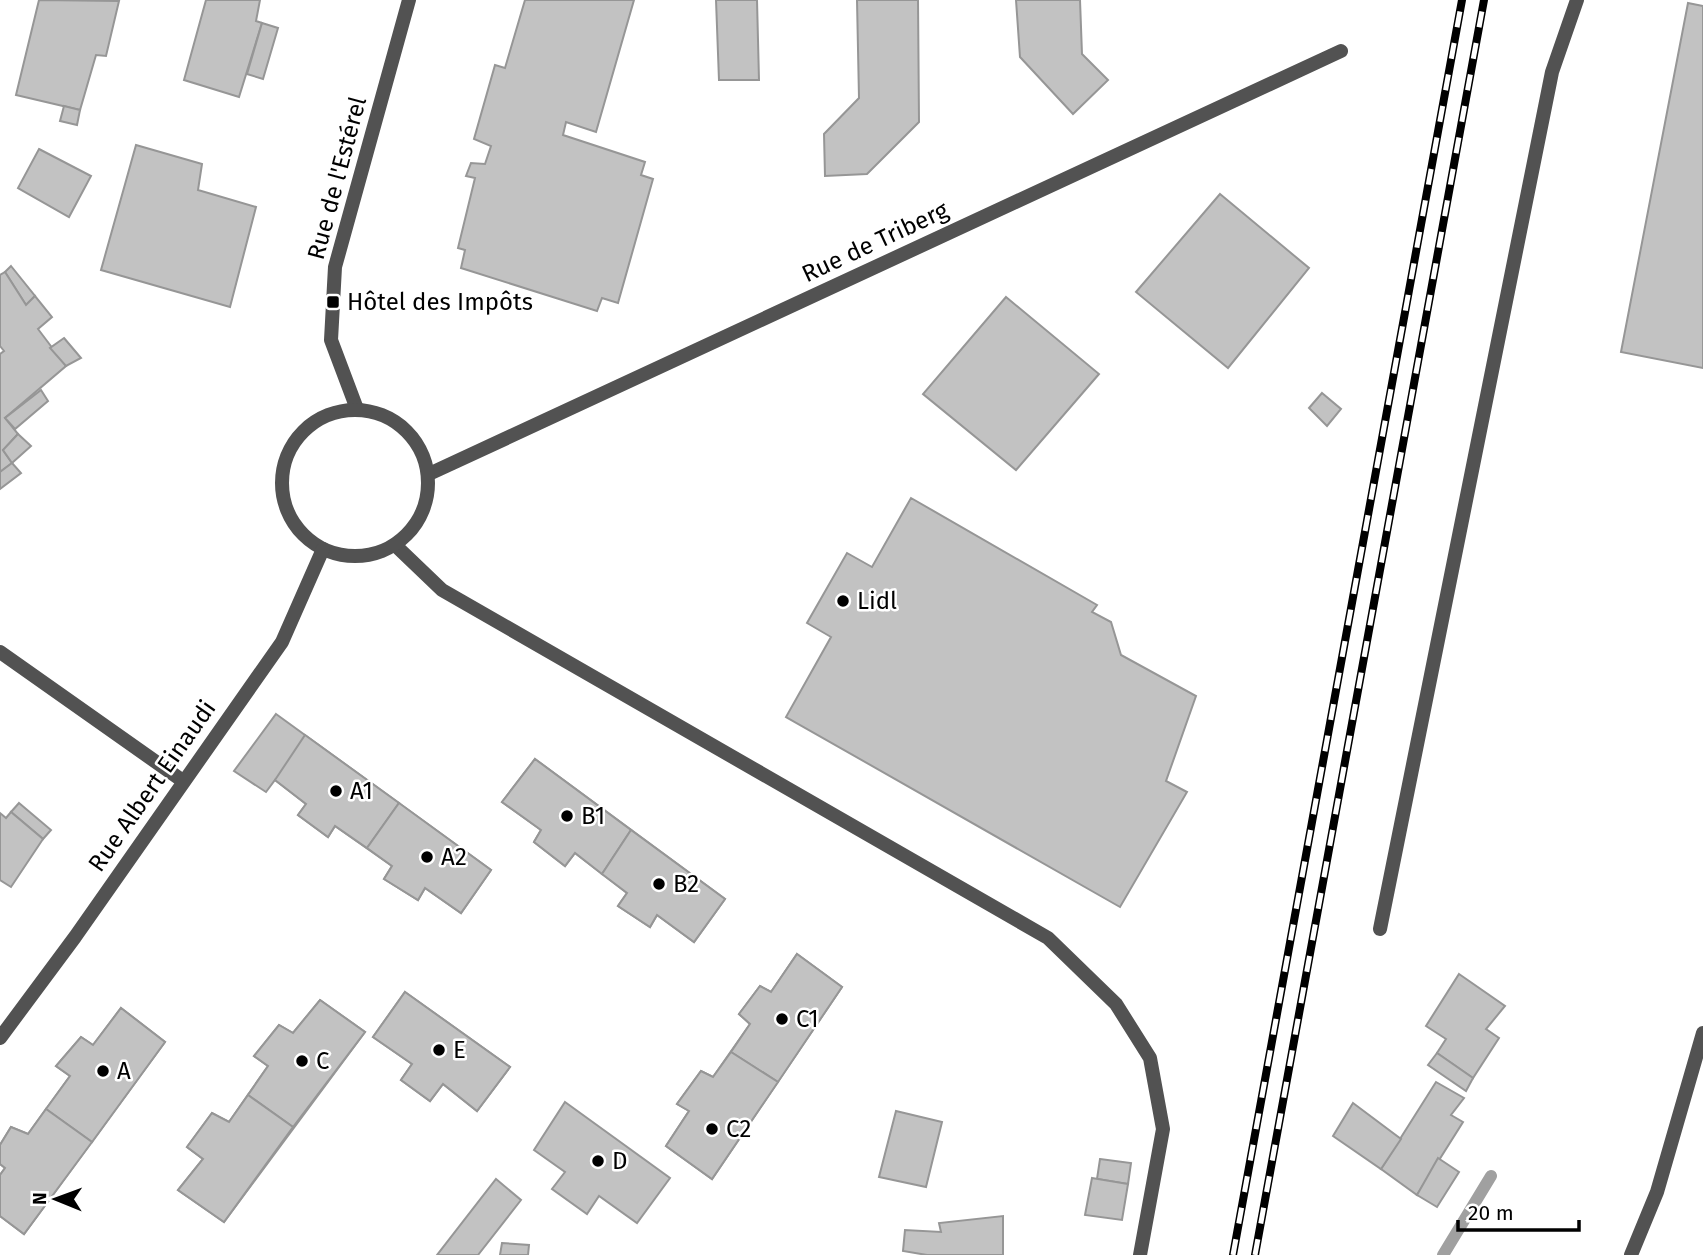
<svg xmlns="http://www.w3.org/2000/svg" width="1703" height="1255" viewBox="0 0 1703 1255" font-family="'Fira Sans',sans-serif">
<rect width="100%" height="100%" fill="#fff"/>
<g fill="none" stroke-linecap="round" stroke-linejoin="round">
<polyline stroke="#a0a0a0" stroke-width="12" points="1443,1255 1491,1176"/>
</g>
<g fill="#c2c2c2" stroke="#969696" stroke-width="2">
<polygon points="39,0 119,1 106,56 96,55 80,110 16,95"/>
<polygon points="206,0 260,0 256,21 262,23 239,97 184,80"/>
<polygon points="525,0 634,0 596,132 566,122 563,135 645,162 641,175 653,179 618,303 602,298 597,311 461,268 465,250 458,248 475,178 466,176 471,163 485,164 491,146 474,139 495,65 505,68"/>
<polygon points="716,0 757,0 759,80 719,80"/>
<polygon points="857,0 918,0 919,122 867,174 825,176 824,134 859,98"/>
<polygon points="1016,0 1080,0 1082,54 1108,80 1073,114 1020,57"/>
<polygon points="1688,3 1703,6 1703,368 1621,352"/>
<polygon points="262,23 278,28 263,79 247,74"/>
<polygon points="64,106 80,110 77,125 60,121"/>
<polygon points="136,145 202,164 198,190 256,207 230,307 101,270"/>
<polygon points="39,149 91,176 69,217 18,188"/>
<polygon points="1220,194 1309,268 1228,368 1136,292"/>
<polygon points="11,266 35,296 26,305 5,272"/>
<polygon points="5,272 26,305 35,296 52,317 38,329 66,366 5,418 18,434 3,450 12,463 0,472 0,354 4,351 0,346 0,275"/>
<polygon points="1006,297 1099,374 1016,470 923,394"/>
<polygon points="64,338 81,358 66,366 50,348"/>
<polygon points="41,390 48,401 15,429 5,418"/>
<polygon points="1322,393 1341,409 1327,426 1309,408"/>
<polygon points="18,434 31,446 12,463 3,450"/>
<polygon points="12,463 21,473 0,489 0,472"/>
<polygon points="911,498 1097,605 1092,612 1111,622 1121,655 1196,696 1166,781 1187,792 1120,907 786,717 831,637 807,623 847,553 872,567"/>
<polygon points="276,714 491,870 461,913 425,888 418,900 384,879 392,866 335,826 328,837 298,815 306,804 275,780 266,792 234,771"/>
<polygon points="305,735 399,803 367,848 335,826 328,837 298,815 306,804 275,780"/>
<polygon points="535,759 725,899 694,942 657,915 650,927 618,906 627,893 575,853 565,866 534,842 541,830 502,802"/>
<polygon points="535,759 631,830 602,874 575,853 565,866 534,842 541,830 502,802"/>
<polygon points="19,803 51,830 43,839 11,812"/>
<polygon points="399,803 491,870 461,913 425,888 418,900 384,879 392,866 367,848"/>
<polygon points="11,812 43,839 11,887 0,880 0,813 6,818"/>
<polygon points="631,830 725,899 694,942 657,915 650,927 618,906 627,893 602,874"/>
<polygon points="797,954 842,987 712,1179 666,1146 689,1111 677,1104 701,1071 713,1077 750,1024 739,1014 760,986 771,992"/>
<polygon points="797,954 842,987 778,1082 731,1052 750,1024 739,1014 760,986 771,992"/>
<polygon points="1459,974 1505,1006 1486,1029 1499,1038 1473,1078 1437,1053 1446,1039 1426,1026"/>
<polygon points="405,992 510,1067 477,1111 443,1084 430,1101 401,1080 412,1064 373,1037"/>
<polygon points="405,992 510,1067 477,1111 443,1084 430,1101 401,1080 412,1064 373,1037"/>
<polygon points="320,1000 365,1032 224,1222 178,1190 203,1159 187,1147 212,1113 229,1122 268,1066 254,1056 279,1025 293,1033"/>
<polygon points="320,1000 365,1032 293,1127 248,1095 268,1066 254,1056 279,1025 293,1033"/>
<polygon points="121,1008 165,1042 24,1234 0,1216 0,1175 5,1168 0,1164 0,1145 11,1127 28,1134 70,1076 56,1066 81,1037 93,1045"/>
<polygon points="121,1008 165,1042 92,1142 46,1109 70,1076 56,1066 81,1037 93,1045"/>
<polygon points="731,1052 778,1082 712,1179 666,1146 689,1111 677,1104 701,1071 713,1077"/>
<polygon points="1437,1053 1473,1078 1466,1091 1428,1065"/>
<polygon points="1436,1082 1464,1098 1451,1115 1463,1122 1417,1195 1381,1169"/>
<polygon points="248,1095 293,1127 224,1222 178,1190 203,1159 187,1147 212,1113 229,1122"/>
<polygon points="565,1102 670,1178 637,1223 599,1196 587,1214 552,1189 565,1172 534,1150"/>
<polygon points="1353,1103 1401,1139 1381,1169 1333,1136"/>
<polygon points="46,1109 92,1142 24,1234 0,1216 0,1175 5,1168 0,1164 0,1145 11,1127 28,1134"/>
<polygon points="896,1111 942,1122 926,1187 879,1177"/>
<polygon points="1438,1158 1459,1172 1437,1207 1417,1195"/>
<polygon points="1100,1159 1131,1163 1128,1184 1097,1179"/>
<polygon points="1092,1178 1128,1184 1122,1220 1085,1215"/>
<polygon points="496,1179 521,1200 478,1255 437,1255"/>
<polygon points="1003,1216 1003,1255 927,1255 903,1251 905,1230 941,1232 939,1223"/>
<polygon points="502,1243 529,1245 528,1255 500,1255"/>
</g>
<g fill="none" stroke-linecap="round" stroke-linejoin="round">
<polyline stroke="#525252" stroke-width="14" points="1380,929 1552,72 1577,0"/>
<g stroke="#525252" stroke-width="14">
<polyline points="429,474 1341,51"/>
<polyline points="395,545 442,590 1048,938 1116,1004 1150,1058 1163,1129 1140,1255"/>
<polyline points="0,652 183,781"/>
<polyline points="1631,1255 1657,1192 1703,1033"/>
</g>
<g stroke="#525252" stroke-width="14">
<polyline points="357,409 331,340 335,267 409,0"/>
<circle cx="355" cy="483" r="73"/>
<polyline points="0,1038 75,937 282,642 323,549"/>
</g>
<g stroke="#000" stroke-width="8">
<g id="rail">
<polyline points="1233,1255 1462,0"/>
<polyline points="1255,1255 1484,0"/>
</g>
</g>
<use href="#rail" stroke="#fff" stroke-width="5" stroke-dasharray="16" stroke-linecap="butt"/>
</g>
<g fill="#000" stroke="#fff" stroke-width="2.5">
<rect x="326" y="295" width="14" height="14" rx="3.5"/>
<circle cx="843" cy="601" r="7"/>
<circle cx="336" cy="791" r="7"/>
<circle cx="567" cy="816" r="7"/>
<circle cx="427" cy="857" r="7"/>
<circle cx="659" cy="884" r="7"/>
<circle cx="782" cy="1019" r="7"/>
<circle cx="439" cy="1050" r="7"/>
<circle cx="302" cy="1061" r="7"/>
<circle cx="103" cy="1071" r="7"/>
<circle cx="712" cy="1129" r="7"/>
<circle cx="598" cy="1161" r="7"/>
</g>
<g text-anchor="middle" stroke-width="5" stroke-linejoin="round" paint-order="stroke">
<g font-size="24" fill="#000" stroke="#fff">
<text transform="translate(337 178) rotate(-75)" y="8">Rue de l'Estérel</text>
<text transform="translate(875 242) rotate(-25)" y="8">Rue de Triberg</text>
<text transform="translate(152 786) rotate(-55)" y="8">Rue Albert Einaudi</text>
</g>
<g font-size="24" fill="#000" stroke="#fff" text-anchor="start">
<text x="347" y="310">Hôtel des Impôts</text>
<text x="857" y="609">Lidl</text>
<text x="350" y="799">A1</text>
<text x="581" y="824">B1</text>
<text x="441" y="865">A2</text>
<text x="673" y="892">B2</text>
<text x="796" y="1027">C1</text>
<text x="453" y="1058">E</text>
<text x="316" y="1069">C</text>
<text x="117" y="1079">A</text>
<text x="726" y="1137">C2</text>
<text x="612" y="1169">D</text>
</g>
</g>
<g transform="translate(56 1199) rotate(271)" stroke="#ffffff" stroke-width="5" paint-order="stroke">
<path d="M0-5L12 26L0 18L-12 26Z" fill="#000000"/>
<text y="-10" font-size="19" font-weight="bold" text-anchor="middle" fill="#000000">N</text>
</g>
<path d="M1458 1220v10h121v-10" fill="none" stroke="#000000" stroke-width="3.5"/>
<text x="1468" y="1220" font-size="21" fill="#000000" stroke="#ffffff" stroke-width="5" paint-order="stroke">20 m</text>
</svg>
